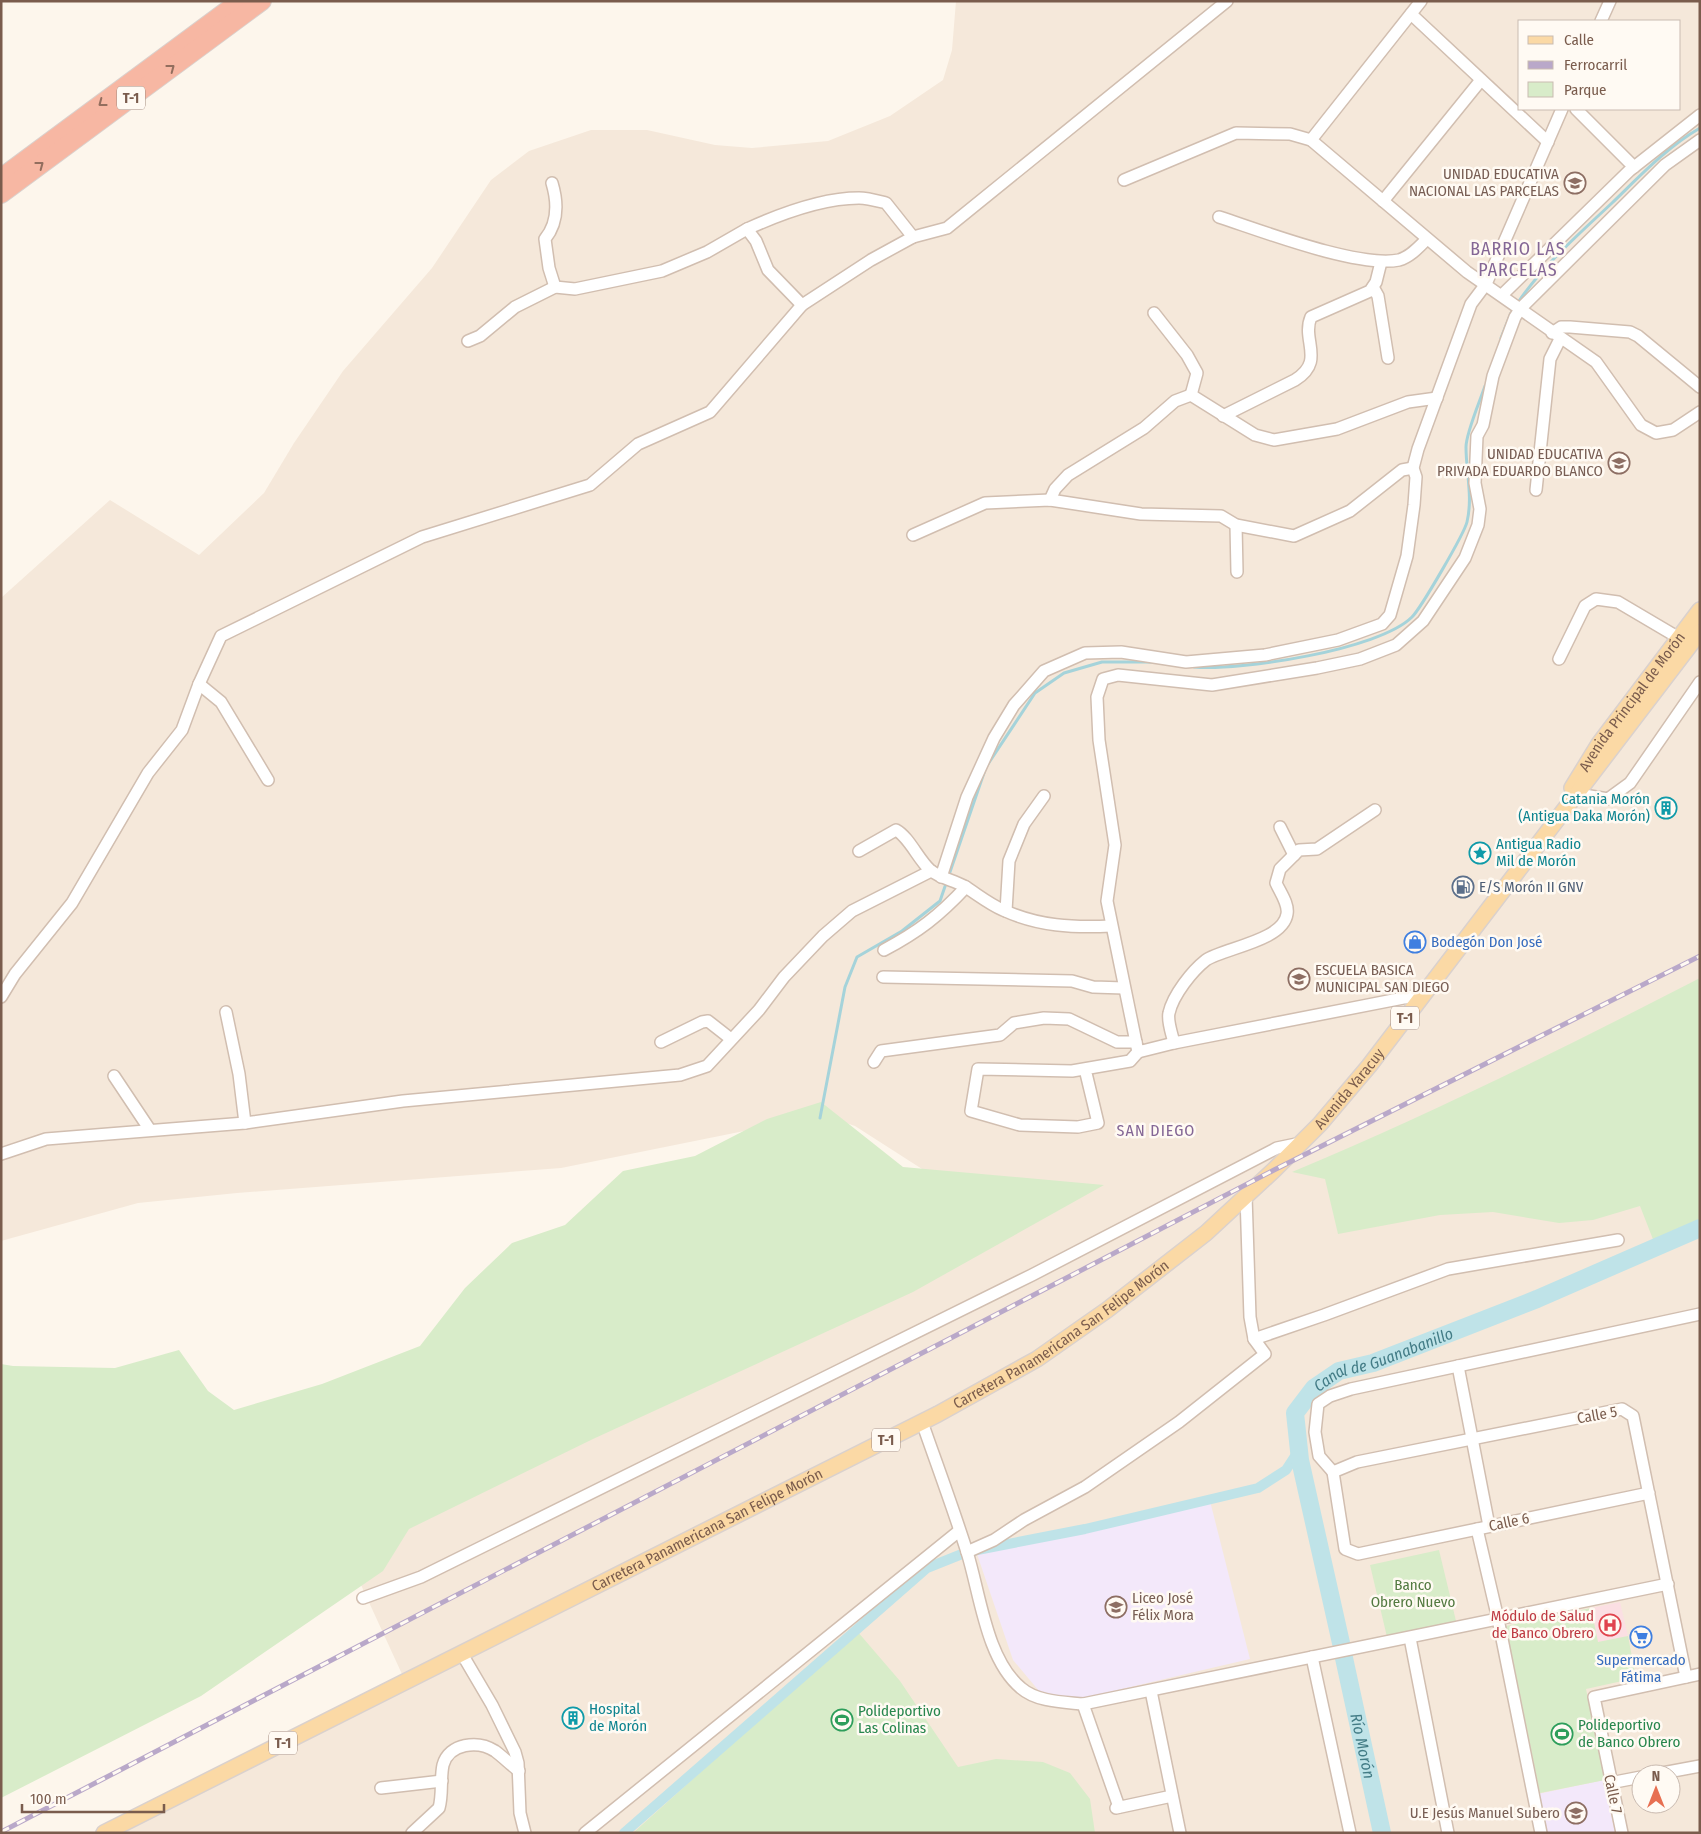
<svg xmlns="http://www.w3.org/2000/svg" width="1701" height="1834" viewBox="0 0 1701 1834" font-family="'Fira Sans Condensed',sans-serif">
<rect width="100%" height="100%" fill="#fdf6ec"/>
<path fill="#f5e8da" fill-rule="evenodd" d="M956 1H1700V1833H116L407 1685 350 1561 947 1185 855 1126 823 1115 561 1168 237 1193 138 1203 1 1241V598L110 500 199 555 264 493 294 443 343 371 432 268 491 180 529 151 591 130H647L715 145 752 148 828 141 890 116 943 80 952 50ZM1520 21H1680V109H1520ZM1641 1774H1671V1804H1641Z"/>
<g fill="#f3e8fa">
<polygon points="1210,1501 1250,1659 1075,1700 1039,1691 1013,1660 977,1554"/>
<polygon points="1604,1780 1615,1833 1546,1833 1538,1794"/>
</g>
<polygon fill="#fbdfe3" points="1620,1602 1628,1636 1598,1642 1591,1608"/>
<g fill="#d8ecc9">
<path d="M1700 978V1228L1656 1247 1640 1206 1593 1220 1559 1223 1493 1212 1440 1215 1338 1234 1325 1179 1292 1172C1431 1114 1566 1047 1700 978Z"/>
<polygon points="821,1102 903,1167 1104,1185 913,1292 593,1439 409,1529 383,1571 201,1696 1,1798 1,1364 13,1366 115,1368 179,1350 208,1391 234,1410 322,1384 420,1346 465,1288 512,1243 565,1225 623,1171 695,1156 767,1119"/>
<polygon points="1439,1550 1456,1621 1387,1637 1370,1565"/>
<polygon points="1591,1608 1598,1642 1628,1636 1636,1678 1586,1689 1605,1780 1540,1793 1506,1626"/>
<polygon points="857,1631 900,1681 958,1767 996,1759 1043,1762 1070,1773 1090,1799 1095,1833 633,1833"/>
</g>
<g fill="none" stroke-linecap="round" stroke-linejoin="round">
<g stroke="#a5d3da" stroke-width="3">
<path d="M1517 304C1543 265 1578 235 1612 203 1639 177 1667 147 1700 128"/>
<polyline points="1501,338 1511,313"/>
<path d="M1194 667C1240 671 1379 650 1412 617 1421 608 1464 534 1467 522 1473 496 1466 473 1466 447 1466 433 1480 401 1485 386"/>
<polyline points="820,1118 845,987 857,957 902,931 940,901 986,767 1035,693 1064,673 1102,662 1153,662"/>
</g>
<polyline stroke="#bfe3e8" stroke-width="10" points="624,1833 927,1568 967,1552 1085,1529 1258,1488 1286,1470 1299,1450"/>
<g stroke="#bfe3e8" stroke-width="18">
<path id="s1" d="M1341 1643 1300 1460 1295 1413 1314 1388 1339 1371 1373 1363 1537 1299 1700 1228"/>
<path id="s2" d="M1344 1658 1382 1833"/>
</g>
<g stroke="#d1beb0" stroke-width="14">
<g id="minor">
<polyline points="1411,14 1548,142"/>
<polyline points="1601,21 1610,1"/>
<polyline points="1576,109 1634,167"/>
<polyline points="1311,140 1421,1"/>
<polyline points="1124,180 1236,133 1290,134 1311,140 1467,272 1596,362 1641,425 1656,433 1673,430 1700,412"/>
<path d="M552 183C558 203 558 223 545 239L549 268 555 287"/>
<polyline points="1383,201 1481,80"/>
<path d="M1219 217C1262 231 1358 268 1399 260 1410 257 1419 247 1427 239"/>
<path d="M747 229C780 214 822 198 859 198 868 198 878 201 886 203L913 237"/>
<polyline points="1373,287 1378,296 1388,358"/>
<polyline points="1502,295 1629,171 1700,115"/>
<polyline points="1154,313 1187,355 1197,373 1191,395"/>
<polyline points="1552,333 1561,327 1570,327 1630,332 1638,336 1700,387"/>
<polyline points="468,341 480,336 515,307 555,287 575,289 662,271 707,252 747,229 756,241 768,270 802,305"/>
<polyline points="1191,395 1255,435 1274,440 1337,429 1408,402 1437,398"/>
<path d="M1223 416 1295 380C1326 361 1301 340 1311 317L1370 291 1376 282 1381 262"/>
<polyline points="1536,490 1550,359 1560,339"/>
<polyline points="1050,500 1055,489 1068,475 1144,428 1175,401 1191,395"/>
<polyline points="1236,525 1237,572"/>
<polyline points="913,535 985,503 1050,500 1141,514 1221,516 1236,525 1294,536 1350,511 1402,470 1413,468"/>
<polyline points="1559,659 1585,606 1596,599 1618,602 1679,638"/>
<polyline points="199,684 221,702 268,780"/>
<polyline points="1578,794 1608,799 1630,783 1700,682"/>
<path d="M1375 810 1317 849 1299 850 1280 869 1276 883C1280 892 1289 904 1287 914 1283 941 1224 948 1206 960 1192 971 1173 995 1169 1013 1167 1021 1172 1034 1174 1043L1424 994"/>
<polyline points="1280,827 1294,855"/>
<path d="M859 851 896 830C909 837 918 859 930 870 940 878 953 880 964 886 977 894 989 904 1003 910 1038 926 1073 928 1111 926"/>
<polyline points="941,877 967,797 994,738 1014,705 1044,671 1085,653 1121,652 1186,662 1265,655 1338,640 1382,624 1390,615 1407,556 1414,505 1416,477 1413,468 1418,449 1471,304 1486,284 1562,109"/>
<polyline points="1006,911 1009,861 1024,824 1044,796"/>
<path d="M884 950C918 932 939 916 966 887"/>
<polyline points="883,977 1072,981 1093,987 1124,988"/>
<polyline points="1,997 15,974 72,903 148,773 182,730 199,684 221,636 422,537 590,485 638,444 710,412 802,305 871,260 913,237 947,228 1227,1"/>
<polyline points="226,1012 239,1074 245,1123"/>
<polyline points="661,1042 702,1022 708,1021 731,1039"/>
<polyline points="1174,1043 1138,1052 1107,901 1115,845 1099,740 1097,697 1103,679 1118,675 1212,685 1317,668 1360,659 1396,645 1423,621 1465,558 1478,525 1480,509 1475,483 1477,436 1483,425 1493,376 1515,317 1521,308 1665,165 1700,140"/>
<polyline points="874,1062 881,1051 1000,1035 1014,1023 1044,1018 1069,1019 1117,1042 1136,1042"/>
<polyline points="1085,1069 1098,1123 1078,1127 1020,1125 971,1111 978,1069 1072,1071 1130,1061 1138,1052"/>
<polyline points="114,1076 150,1130"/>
<polyline points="1,1154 46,1139 245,1123 403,1101 680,1075 707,1066 759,1010 784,977 823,936 852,911 931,871"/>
<polyline points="1254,1339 1324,1315 1448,1269 1618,1240"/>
<polyline points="1458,1366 1489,1526"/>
<path d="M922 1422C937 1465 953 1508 967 1552 980 1593 986 1659 1021 1688 1037 1702 1064 1702 1083 1704L1668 1584"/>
<polyline points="1333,1472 1319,1456 1315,1432 1318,1404 1330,1396 1351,1389 1700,1314"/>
<polyline points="1649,1493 1358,1554 1345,1549 1333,1472 1357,1462 1622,1409 1633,1416 1686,1677"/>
<polyline points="1477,1529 1498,1619 1541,1833"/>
<polyline points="967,1552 994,1540 1024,1520 1085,1487 1179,1422 1265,1354 1254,1339 1250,1317 1246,1196"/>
<polyline points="363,1598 421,1577 1032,1275 1277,1148 1301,1143"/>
<polyline points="1410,1638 1448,1833"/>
<polyline points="462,1654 492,1705 515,1752 518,1763 520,1813 525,1833"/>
<polyline points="1312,1657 1350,1833"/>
<polyline points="1151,1691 1180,1833"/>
<polyline points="1083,1704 1119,1807"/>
<polyline points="1657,1774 1700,1766"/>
<polyline points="1610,1783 1641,1777"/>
<polyline points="381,1788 442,1781"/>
<polyline points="1116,1808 1172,1796"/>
<path d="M412 1833 439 1808C443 1794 440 1779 443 1765 449 1743 478 1740 495 1751 503 1757 511 1765 519 1771"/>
<polyline points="585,1833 959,1531"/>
<polyline points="1622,1833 1594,1697 1700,1674"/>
</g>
</g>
<g stroke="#dad1cd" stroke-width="18">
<g id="major">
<path id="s3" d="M1572 788 1599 744 1700 610"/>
<path id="s4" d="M104 1833 938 1414 1037 1359 1107 1310 1206 1233 1274 1170 1320 1124 1369 1066 1700 632"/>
</g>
</g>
<g stroke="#dad1cd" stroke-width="20">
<g id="highway">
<polyline points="1,178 240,1"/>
<polyline points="1,194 262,1"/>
</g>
</g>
<use href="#minor" stroke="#fff" stroke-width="11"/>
<use href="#major" stroke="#fbd9a5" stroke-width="15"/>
<use href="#highway" stroke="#f7b7a3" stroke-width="18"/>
<g stroke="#b9a8c9" stroke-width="5">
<polyline id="rail" points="1,1832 1274,1170 1700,956"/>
</g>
<use href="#rail" stroke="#fffaf3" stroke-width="3" stroke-dasharray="9" stroke-linecap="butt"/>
</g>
<defs><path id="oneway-chevron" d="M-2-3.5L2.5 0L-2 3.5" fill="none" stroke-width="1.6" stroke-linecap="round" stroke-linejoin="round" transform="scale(1.25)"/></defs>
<g stroke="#936e5e">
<use href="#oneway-chevron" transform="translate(171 68) rotate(-37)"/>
<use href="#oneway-chevron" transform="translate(102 103) rotate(143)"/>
<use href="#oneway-chevron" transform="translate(40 165) rotate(-37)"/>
</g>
<defs>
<g id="school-ring" transform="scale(1.125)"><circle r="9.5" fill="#fffaf3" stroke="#8d6e63" stroke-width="1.5"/><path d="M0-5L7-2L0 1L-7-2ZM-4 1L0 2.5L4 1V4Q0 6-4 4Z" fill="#8d6e63"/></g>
<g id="building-ring" transform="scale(1.125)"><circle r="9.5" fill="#fffaf3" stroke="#0f9aa8" stroke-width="1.5"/><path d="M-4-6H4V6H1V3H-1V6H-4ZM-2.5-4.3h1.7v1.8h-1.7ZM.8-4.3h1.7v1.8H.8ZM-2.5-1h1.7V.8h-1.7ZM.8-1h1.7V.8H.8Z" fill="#0f9aa8"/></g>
<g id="sight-ring" transform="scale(1.125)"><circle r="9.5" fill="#fffaf3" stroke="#0f9aa8" stroke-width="1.5"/><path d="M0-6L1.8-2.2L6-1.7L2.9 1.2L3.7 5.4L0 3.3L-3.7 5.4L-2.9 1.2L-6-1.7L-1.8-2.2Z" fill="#0f9aa8"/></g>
<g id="fuel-ring" transform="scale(1.125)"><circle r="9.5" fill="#fffaf3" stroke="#5c6f8a" stroke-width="1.5"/><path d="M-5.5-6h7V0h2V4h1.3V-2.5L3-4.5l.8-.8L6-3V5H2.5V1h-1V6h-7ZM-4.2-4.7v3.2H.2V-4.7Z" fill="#5c6f8a"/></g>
<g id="shop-ring" transform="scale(1.125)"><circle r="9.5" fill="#fffaf3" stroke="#3f7fe0" stroke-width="1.5"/><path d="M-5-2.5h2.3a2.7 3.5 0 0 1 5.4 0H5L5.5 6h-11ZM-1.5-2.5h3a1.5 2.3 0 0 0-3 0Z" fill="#3f7fe0"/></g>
<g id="hospital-ring" transform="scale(1.125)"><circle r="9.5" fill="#fffaf3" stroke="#e0444e" stroke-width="1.5"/><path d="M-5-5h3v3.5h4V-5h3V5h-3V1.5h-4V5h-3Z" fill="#e0444e"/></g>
<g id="supermarket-ring" transform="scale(1.125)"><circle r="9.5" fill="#fffaf3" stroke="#3f7fe0" stroke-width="1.5"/><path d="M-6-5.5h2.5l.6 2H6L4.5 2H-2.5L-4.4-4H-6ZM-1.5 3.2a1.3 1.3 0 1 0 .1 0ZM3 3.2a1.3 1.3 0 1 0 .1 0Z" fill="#3f7fe0"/></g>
<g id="stadium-ring" transform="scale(1.125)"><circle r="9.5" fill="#fffaf3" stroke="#2e9e5b" stroke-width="1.5"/><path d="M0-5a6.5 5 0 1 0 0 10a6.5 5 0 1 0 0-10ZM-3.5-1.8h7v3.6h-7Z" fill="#2e9e5b"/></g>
</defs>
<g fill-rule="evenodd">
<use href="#school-ring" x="1575" y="183"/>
<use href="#school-ring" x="1619" y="463"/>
<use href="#building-ring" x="1666" y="808"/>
<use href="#sight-ring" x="1480" y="853"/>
<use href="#fuel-ring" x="1463" y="887"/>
<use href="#shop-ring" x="1415" y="942"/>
<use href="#school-ring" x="1299" y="979"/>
<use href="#school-ring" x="1116" y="1607"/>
<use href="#hospital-ring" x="1610" y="1625"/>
<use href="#supermarket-ring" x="1641" y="1637"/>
<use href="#building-ring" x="573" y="1718"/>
<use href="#stadium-ring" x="842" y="1720"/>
<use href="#stadium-ring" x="1562" y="1734"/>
<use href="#school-ring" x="1576" y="1813"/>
</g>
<g text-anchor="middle" stroke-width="5" stroke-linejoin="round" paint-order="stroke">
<g fill="#fffaf3" stroke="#a28b7f" stroke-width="1">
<rect x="117" y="86.5" width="28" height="23" rx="4"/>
<rect x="1391" y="1006.5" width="28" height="23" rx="4"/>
<rect x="872" y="1428.5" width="28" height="23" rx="4"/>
<rect x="269" y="1731.5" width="28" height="23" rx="4"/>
</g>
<g font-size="14" font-weight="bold" fill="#7a5c4d">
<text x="131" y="103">T-1</text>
<text x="1405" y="1023">T-1</text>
<text x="886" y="1445">T-1</text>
<text x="283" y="1748">T-1</text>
</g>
<g font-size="15" fill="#785e54" stroke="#fffaf3" text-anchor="end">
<text x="1559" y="179">UNIDAD EDUCATIVA<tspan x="1559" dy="17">NACIONAL LAS PARCELAS</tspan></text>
<text x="1603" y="459">UNIDAD EDUCATIVA<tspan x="1603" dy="17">PRIVADA EDUARDO BLANCO</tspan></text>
<text x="1315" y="975" text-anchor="start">ESCUELA BASICA<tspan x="1315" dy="17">MUNICIPAL SAN DIEGO</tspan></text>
<text x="1132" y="1603" text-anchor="start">Liceo José<tspan x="1132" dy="17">Félix Mora</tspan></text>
<text x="1560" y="1818">U.E Jesús Manuel Subero</text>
</g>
<g font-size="15" fill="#7a5c4d" stroke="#fffaf3">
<text dy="5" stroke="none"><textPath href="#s3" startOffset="105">Avenida Principal de Morón</textPath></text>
<text dy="5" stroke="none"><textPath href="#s4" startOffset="1461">Avenida Yaracuy</textPath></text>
<text dy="5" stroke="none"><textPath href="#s4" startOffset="1080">Carretera Panamericana San Felipe Morón</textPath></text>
<text transform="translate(1597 1415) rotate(-10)" y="5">Calle 5</text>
<text transform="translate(1509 1522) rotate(-12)" y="5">Calle 6</text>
<text dy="5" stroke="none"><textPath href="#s4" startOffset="675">Carretera Panamericana San Felipe Morón</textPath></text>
<text transform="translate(1613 1794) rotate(78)" y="5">Calle 7</text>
</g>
<g font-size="15" fill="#0d838f" stroke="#fffaf3" text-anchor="start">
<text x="1650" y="804" text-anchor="end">Catania Morón<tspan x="1650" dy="17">(Antigua Daka Morón)</tspan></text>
<text x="1496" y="849">Antigua Radio<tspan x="1496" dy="17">Mil de Morón</tspan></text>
<text x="589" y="1714">Hospital<tspan x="589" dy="17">de Morón</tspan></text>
</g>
<g font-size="15" fill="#4e5e75" stroke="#fffaf3" text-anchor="start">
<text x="1479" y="892">E/S Morón II GNV</text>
</g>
<g font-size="15" fill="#366cbe" stroke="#fffaf3" text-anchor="start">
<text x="1431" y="947">Bodegón Don José</text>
<text x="1641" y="1665" text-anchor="middle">Supermercado<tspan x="1641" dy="17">Fátima</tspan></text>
</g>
<g font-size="15" fill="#537a41" stroke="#fffaf3">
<text x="1413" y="1590">Banco<tspan x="1413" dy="17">Obrero Nuevo</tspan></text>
</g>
<g font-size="15" fill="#be3a42" stroke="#fffaf3" text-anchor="end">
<text x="1594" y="1621">Módulo de Salud<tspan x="1594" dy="17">de Banco Obrero</tspan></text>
</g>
<g font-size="15" fill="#27864d" stroke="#fffaf3" text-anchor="start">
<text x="858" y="1716">Polideportivo<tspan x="858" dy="17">Las Colinas</tspan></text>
<text x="1578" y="1730">Polideportivo<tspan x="1578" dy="17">de Banco Obrero</tspan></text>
</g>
<g font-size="16" letter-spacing="1" fill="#846695" stroke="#fffaf3">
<text x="1156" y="1136">SAN DIEGO</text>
</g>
<g font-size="16" font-style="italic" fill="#437c86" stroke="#fffaf3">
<text dy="6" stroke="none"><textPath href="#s1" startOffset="342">Canal de Guanabanillo</textPath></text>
<text dy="6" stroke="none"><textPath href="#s2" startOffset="90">Río Morón</textPath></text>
</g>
<g font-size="18" letter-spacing="1" fill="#846695" stroke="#fffaf3">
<text x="1518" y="255">BARRIO LAS<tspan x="1518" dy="21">PARCELAS</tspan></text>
</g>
</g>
<rect width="1701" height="1834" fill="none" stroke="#7a5c4d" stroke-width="5"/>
<rect x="1518" y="20" width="162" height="90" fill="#fffaf3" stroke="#cabbb1"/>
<rect x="1528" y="36" width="25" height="8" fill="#fbd9a5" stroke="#cabbb1"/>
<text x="1564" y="45" font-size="15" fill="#7a5c4d">Calle</text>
<rect x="1528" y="61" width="25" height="8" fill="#b9a8c9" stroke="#cabbb1"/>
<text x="1564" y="70" font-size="15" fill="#7a5c4d">Ferrocarril</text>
<rect x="1528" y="82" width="25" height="15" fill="#d8ecc9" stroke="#cabbb1"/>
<text x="1564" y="95" font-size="15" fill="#7a5c4d">Parque</text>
<g transform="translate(1656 1789)"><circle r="24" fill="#fffaf3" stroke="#cabbb1"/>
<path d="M0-4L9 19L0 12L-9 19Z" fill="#e76f51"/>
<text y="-8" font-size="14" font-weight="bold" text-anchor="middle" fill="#7a5c4d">N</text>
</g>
<path d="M22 1804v8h142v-8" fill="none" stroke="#7a5c4d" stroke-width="2.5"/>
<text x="30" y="1804" font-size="15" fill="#7a5c4d" stroke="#fffaf3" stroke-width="4" paint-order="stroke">100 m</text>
</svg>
